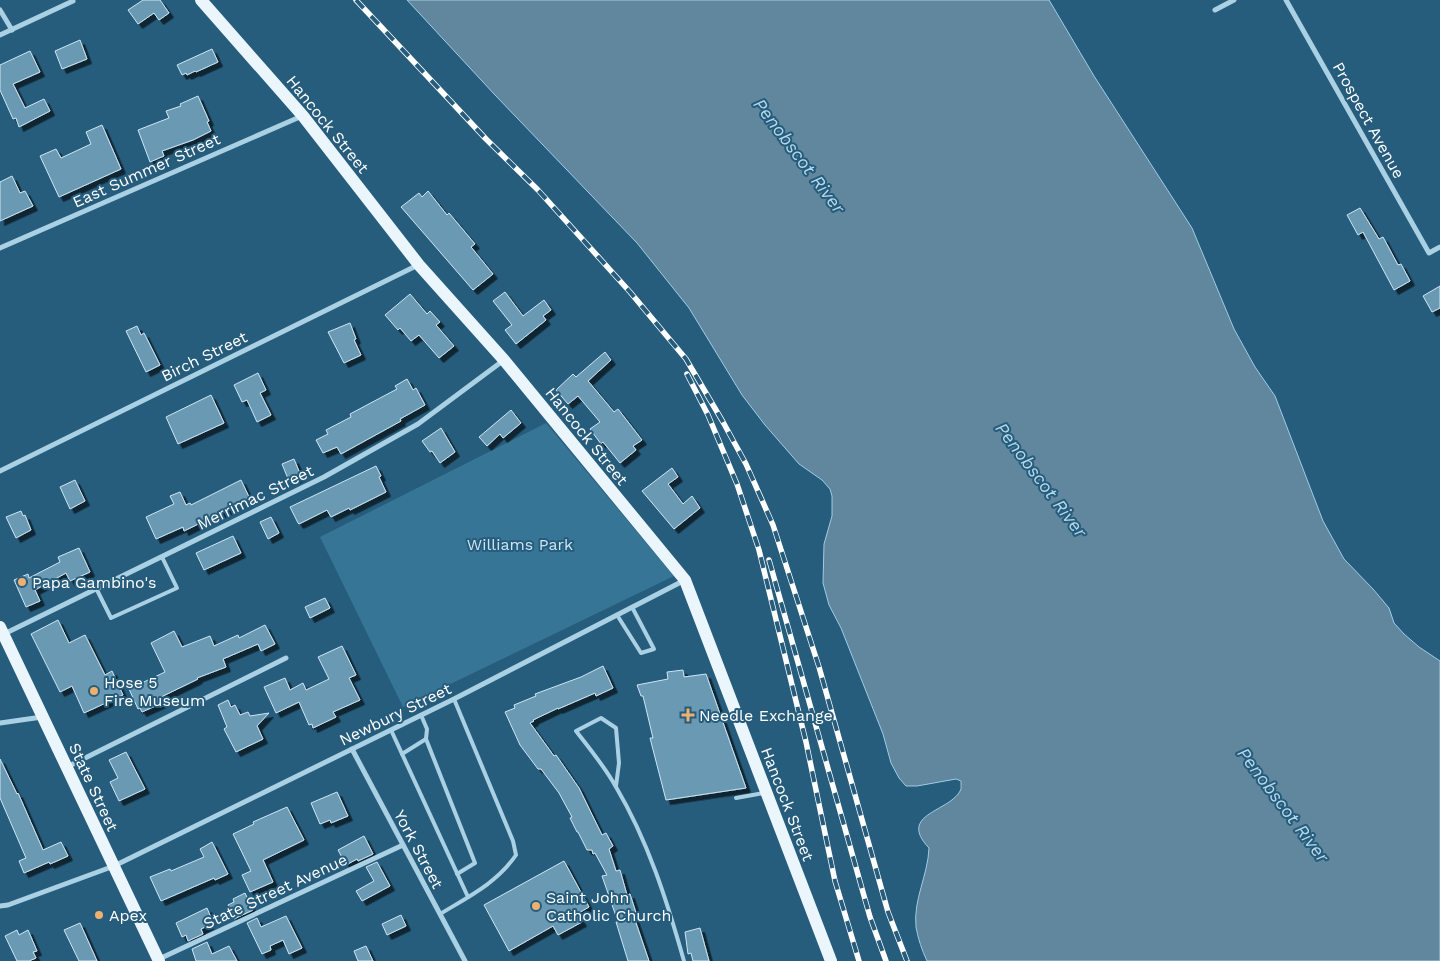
<svg xmlns="http://www.w3.org/2000/svg" width="1440" height="961" viewBox="0 0 1440 961" font-family="'Work Sans',sans-serif">
<defs>
<filter id="shadow"><feDropShadow dx="4.5" dy="4.5" stdDeviation="0" flood-color="#0009"/></filter>
</defs>
<rect width="100%" height="100%" fill="#265c7c"/>
<polygon fill="#377597" points="546,423 674,576 403,707 320,537"/>
<path fill="#60879d" stroke="#9fcde5" d="M407 0H1049L1094 76 1192 228 1234 329 1255 367 1275 396 1323 521 1344 559 1373 589 1389 608 1394 623 1404 634 1419 647 1440 661V961H927C922 950 918 939 916 927 913 900 928 875 929 848 896 813 952 812 961 789 961 789 961 782 961 781L956 779 917 786H906L899 778 891 763 883 734 841 628 829 605 823 583 824 544 832 516V496L830 489 822 480 799 464 765 425 742 395 689 308 637 243 495 95Z"/>
<g fill="#6a99b3" stroke="#cde6f4" filter="url(#shadow)">
<polygon points="143,0 160,0 169,13 159,20 154,13 138,24 128,10"/>
<polygon points="80,40 87,59 62,69 55,51"/>
<polygon points="212,49 218,62 196,72 195,71 187,75 186,73 182,75 177,65"/>
<polygon points="30,51 40,72 13,84 25,108 44,99 50,111 19,127 16,118 13,119 0,90 0,65"/>
<polygon points="198,96 209,121 207,122 211,131 193,140 162,151 164,156 150,162 138,130 169,118 166,111 181,106 180,104"/>
<polygon points="102,125 121,169 59,197 40,156 56,149 61,158 91,144 86,132"/>
<polygon points="12,176 20,193 25,191 33,206 0,221 0,182"/>
<polygon points="428,191 447,215 449,213 475,244 471,247 493,274 473,290 401,207 419,193 422,197"/>
<polygon points="1360,208 1379,239 1383,237 1398,265 1401,264 1410,281 1394,290 1363,232 1358,235 1347,215"/>
<polygon points="1440,286 1440,308 1432,312 1423,296"/>
<polygon points="505,292 523,316 544,300 551,310 543,316 546,320 516,344 505,330 512,325 493,301"/>
<polygon points="410,294 427,314 430,311 440,322 436,325 454,346 439,358 419,335 411,341 400,328 398,330 385,315"/>
<polygon points="350,323 356,339 354,340 361,355 344,363 328,332"/>
<polygon points="137,326 141,335 144,333 160,365 146,372 126,331"/>
<polygon points="605,352 611,360 588,381 614,412 618,409 642,440 633,446 636,450 620,463 603,442 601,444 590,429 600,422 578,396 568,404 556,390 573,374 576,377"/>
<polygon points="258,373 266,390 260,393 271,415 257,422 247,400 242,402 234,385"/>
<polygon points="407,379 413,390 416,388 425,405 400,419 401,421 341,454 337,447 323,453 316,440 328,434 326,430 351,417 350,414 397,389 395,386"/>
<polygon points="211,395 224,423 178,444 166,417"/>
<polygon points="511,410 521,423 503,438 500,434 487,446 479,437"/>
<polygon points="441,428 455,452 440,463 432,451 430,452 422,441"/>
<polygon points="294,459 301,476 289,481 282,464"/>
<polygon points="376,466 381,476 379,477 386,492 350,510 349,508 331,517 327,510 299,524 298,523 290,507"/>
<polygon points="672,468 678,477 668,484 683,504 692,496 700,508 674,529 642,491"/>
<polygon points="75,480 85,501 70,509 60,487"/>
<polygon points="241,480 250,499 184,531 183,527 156,539 146,517 174,504 170,496 180,492 186,505 190,503 191,505"/>
<polygon points="21,511 23,516 25,515 31,530 16,538 6,517"/>
<polygon points="271,517 279,533 268,539 260,522"/>
<polygon points="233,536 241,553 204,570 196,553"/>
<polygon points="79,548 90,572 70,581 66,573 35,590 40,601 26,607 14,580 28,574 29,578 60,562 58,557"/>
<polygon points="325,598 330,608 310,618 305,607"/>
<polygon points="58,620 69,643 85,635 105,675 112,671 123,695 84,713 72,686 60,692 31,634"/>
<polygon points="265,625 275,644 261,651 258,644 223,659 226,667 197,678 198,679 159,698 162,703 142,712 140,708 138,709 129,689 165,672 151,643 174,631 182,647 210,636 214,646 238,635 239,638"/>
<polygon points="342,646 356,675 349,678 360,700 333,712 336,717 313,728 312,724 309,725 299,702 276,713 264,687 285,678 290,690 303,683 306,690 329,679 318,657"/>
<polygon points="603,666 613,688 596,696 595,693 558,709 558,708 533,720 534,721 530,723 554,756 556,755 579,788 602,835 606,833 613,846 609,849 616,871 620,870 627,895 630,894 637,916 634,917 649,961 628,961 616,922 618,922 602,876 607,875 595,853 593,854 592,850 587,850 578,832 577,832 570,818 572,817 559,793 541,769 538,769 520,745 505,712 515,708 514,705 536,696 535,694 581,677"/>
<polygon points="683,670 684,677 706,674 746,788 666,800 650,738 653,738 643,696 641,696 637,685 668,679 667,672"/>
<polygon points="228,700 231,707 235,705 240,715 248,712 250,716 269,713 257,726 263,739 236,752 224,729 227,727 218,705"/>
<polygon points="126,752 145,789 119,801 110,782 118,778 109,760"/>
<polygon points="0,759 17,794 18,793 43,850 61,842 68,856 50,864 49,862 24,873 19,861 26,858 0,798"/>
<polygon points="337,792 348,816 331,823 330,820 320,824 311,803"/>
<polygon points="287,807 304,840 263,860 273,882 250,892 242,875 251,871 233,834 254,824 253,822"/>
<polygon points="364,836 373,854 358,861 357,859 346,865 338,850"/>
<polygon points="212,842 228,874 215,880 214,878 161,901 150,877 170,869 171,871 204,857 200,849"/>
<polygon points="564,861 589,907 577,914 582,922 558,935 553,926 509,951 484,905"/>
<polygon points="377,862 390,886 362,901 356,891 374,881 366,867"/>
<polygon points="245,893 253,910 234,919 228,905 234,902 233,899"/>
<polygon points="207,908 212,920 208,922 209,925 201,929 203,934 188,941 186,935 182,937 176,923"/>
<polygon points="401,915 406,926 387,935 382,924"/>
<polygon points="286,916 302,948 289,954 283,940 270,946 271,950 262,954 247,923 257,918 261,927"/>
<polygon points="80,923 97,961 79,961 64,930"/>
<polygon points="700,928 709,961 693,961 691,953 688,954 685,932"/>
<polygon points="17,930 19,935 28,930 37,951 33,952 36,958 29,961 17,961 5,936"/>
<polygon points="207,942 212,954 229,946 237,961 196,961 192,949"/>
<polygon points="366,946 373,961 358,961 354,951"/>
</g>
<g fill="none" stroke-linecap="round" stroke-linejoin="round">
<g stroke="#aad0e4" stroke-width="4">
<polyline points="97,590 111,618 177,588 162,557"/>
<polyline points="617,615 641,653 654,649 632,607"/>
<polyline points="421,715 427,729 426,739 475,863 457,874"/>
<polyline points="391,730 468,897"/>
<polyline points="402,754 426,739"/>
<path d="M616 786 619 763 616 728 601 718 576 731C590 749 605 767 616 787 648 841 667 901 684 961"/>
<polyline points="736,798 764,793"/>
<path d="M440 914C468 897 497 883 516 855L513 841 454 699"/>
</g>
<g stroke="#aad0e4" stroke-width="5">
<polyline points="1286,0 1429,253 1440,247"/>
<polyline points="0,10 12,30"/>
<polyline points="1215,10 1234,0"/>
<polyline points="0,35 73,1"/>
<polyline points="0,248 302,116"/>
<polyline points="0,471 418,265"/>
<polyline points="4,634 324,477 418,424 504,360"/>
<polyline points="0,723 42,717"/>
<polyline points="352,749 465,961"/>
<polyline points="67,767 286,658"/>
<polyline points="0,906 8,905 114,866 454,699 685,580"/>
<polyline points="159,959 403,845"/>
</g>
<g stroke="#eaf5fc" stroke-width="12">
<polyline points="201,0 303,116 419,265 504,360 685,580 831,961"/>
<polyline points="0,627 159,961"/>
</g>
<g stroke="#fff" stroke-width="5.5">
<g id="rail">
<polyline points="356,0 486,139 538,190 630,292 686,359 723,422 746,464 773,525 819,667 888,912 907,961"/>
<polyline points="687,374 708,415 737,484 759,550 806,742 835,881 859,961"/>
<polyline points="769,560 870,917 886,961"/>
</g>
</g>
<use href="#rail" stroke="#265c7c" stroke-width="4" stroke-dasharray="11" stroke-linecap="butt"/>
</g>
<g fill="#edb070" stroke="#265c7c" stroke-width="2">
<circle cx="22" cy="582" r="5"/>
<circle cx="94" cy="691" r="5"/>
<path d="M685.5 707.5h5v5h5v5h-5v5h-5v-5h-5v-5h5z"/>
<circle cx="536" cy="906" r="5"/>
<circle cx="99" cy="915" r="5"/>
</g>
<g text-anchor="middle" stroke-width="4" stroke-linejoin="round" paint-order="stroke">
<g font-size="16" fill="#fff" stroke="#265c7c">
<text transform="translate(1369 120) rotate(61)" y="6">Prospect Avenue</text>
<text transform="translate(328 124) rotate(51)" y="6">Hancock Street</text>
<text transform="translate(146 170) rotate(-24)" y="6">East Summer Street</text>
<text transform="translate(204 356) rotate(-26)" y="6">Birch Street</text>
<text transform="translate(587 436) rotate(51)" y="6">Hancock Street</text>
<text transform="translate(255 497) rotate(-26)" y="6">Merrimac Street</text>
<text transform="translate(395 714) rotate(-26)" y="6">Newbury Street</text>
<text transform="translate(94 787) rotate(65)" y="6">State Street</text>
<text transform="translate(788 804) rotate(69)" y="6">Hancock Street</text>
<text transform="translate(419 849) rotate(62)" y="6">York Street</text>
<text transform="translate(275 891) rotate(-25)" y="6">State Street Avenue</text>
</g>
<g font-size="16" fill="#cde6f4" stroke="#265c7c">
<text x="520" y="550">Williams Park</text>
</g>
<g font-size="16" fill="#fff" stroke="#265c7c" text-anchor="start">
<text x="32" y="588">Papa Gambino's</text>
<text x="104" y="688">Hose 5<tspan x="104" dy="18">Fire Museum</tspan></text>
<text x="699" y="721">Needle Exchange</text>
<text x="546" y="903">Saint John<tspan x="546" dy="18">Catholic Church</tspan></text>
<text x="109" y="921">Apex</text>
</g>
<g font-size="18" font-style="italic" fill="#b6d9ec" stroke="#265c7c">
<text transform="translate(799 156) rotate(53)" y="6">Penobscot River</text>
<text transform="translate(1041 480) rotate(53)" y="6">Penobscot River</text>
<text transform="translate(1283 805) rotate(53)" y="6">Penobscot River</text>
</g>
</g>
</svg>
